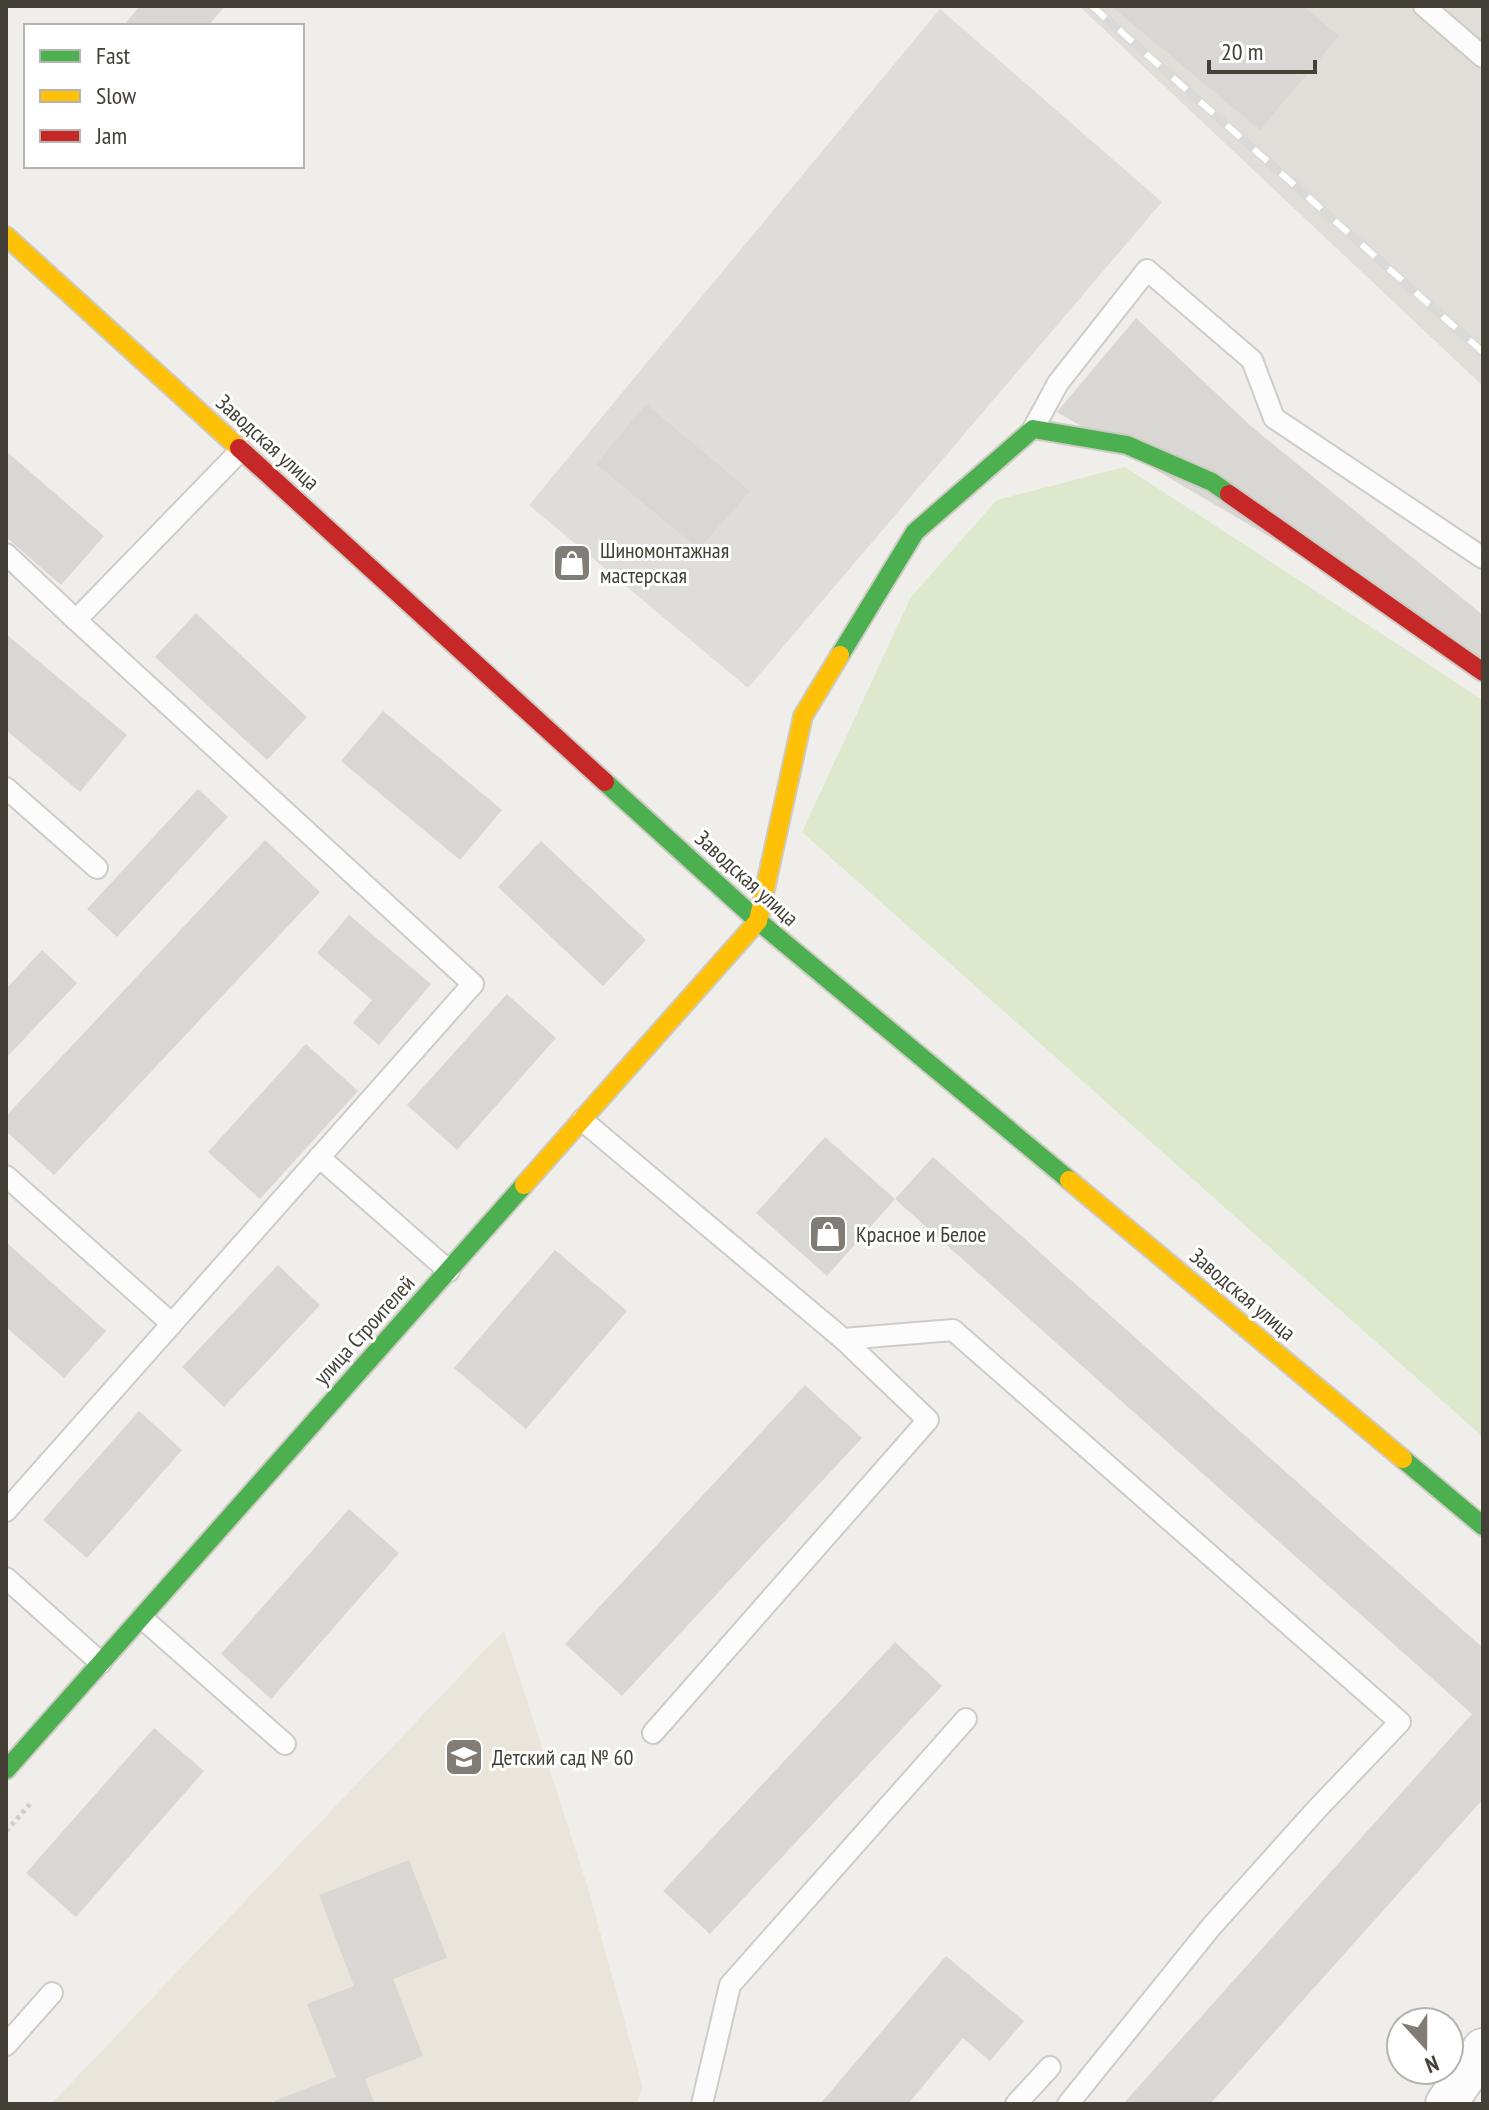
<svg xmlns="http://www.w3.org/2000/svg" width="1489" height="2110" viewBox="0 0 1489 2110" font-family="'PT Sans Narrow',sans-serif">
<rect width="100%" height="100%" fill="#f0eeeb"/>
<polygon fill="#e1deda" points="1079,6 1483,6 1483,386"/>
<polygon fill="#eae5da" points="504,1630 587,1885 643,2088 636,2104 51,2104"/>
<polygon fill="#dde8cc" points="1125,467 1483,700 1483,1437 802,832 911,597 997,500"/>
<polygon fill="#dfddda" points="940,9 1162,202 748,688 529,505"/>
<g fill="#d9d7d3">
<polygon points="140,6 225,6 208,26 123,26"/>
<polygon points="1111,6 1303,6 1339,36 1260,130"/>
<polygon points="1136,318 1252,427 1483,615 1483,662 1057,412"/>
<polygon points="646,404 750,491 699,549 596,464"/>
<polygon points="6,451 104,536 61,585 6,537"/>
<polygon points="196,613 307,717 267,760 155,657"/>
<polygon points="6,634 127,735 80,792 6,730"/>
<polygon points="383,711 502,810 460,860 341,761"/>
<polygon points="198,789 228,817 117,937 87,909"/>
<polygon points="265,840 320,892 54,1175 6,1131 6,1116"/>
<polygon points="541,841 646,940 603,986 498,887"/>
<polygon points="349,915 431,984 379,1045 353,1023 372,1000 317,953"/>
<polygon points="42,950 77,983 6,1058 6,989"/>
<polygon points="507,994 556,1038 457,1150 407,1105"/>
<polygon points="306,1044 358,1091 260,1199 208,1152"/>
<polygon points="825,1137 895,1199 827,1276 756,1213"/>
<polygon points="933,1157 1483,1648 1483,1799 1210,2104 1123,2104 1472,1714 895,1199"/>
<polygon points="6,1242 106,1331 64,1378 6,1327"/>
<polygon points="555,1250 627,1311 526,1429 454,1368"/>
<polygon points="278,1265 320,1305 224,1407 182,1367"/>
<polygon points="805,1385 862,1438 622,1696 565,1644"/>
<polygon points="139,1411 182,1450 87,1558 43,1520"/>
<polygon points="349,1509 399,1553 271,1699 221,1654"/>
<polygon points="895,1642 942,1686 710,1934 663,1891"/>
<polygon points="154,1728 204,1771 76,1917 26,1873"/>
<polygon points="409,1860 447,1958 393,1979 423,2056 365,2079 375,2104 275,2104 274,2101 336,2077 307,2004 354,1986 319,1895"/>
<polygon points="946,1956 1024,2021 990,2061 963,2038 908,2104 820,2104"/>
</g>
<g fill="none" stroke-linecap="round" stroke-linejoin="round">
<g stroke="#ceccc8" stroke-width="24">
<g id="lane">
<polyline points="1424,6 1483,57"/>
<polyline points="1033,429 1058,383 1147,270 1252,360 1274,418 1483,558"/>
<polyline points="6,554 76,620"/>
<polyline points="6,788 97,868"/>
<polyline points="582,1120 843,1339 953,1330 1400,1722 1317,1809 1211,1927 1068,2104"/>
<polyline points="319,1157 449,1271"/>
<polyline points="6,1176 172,1324"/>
<polyline points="6,1511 473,984 76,620 241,450"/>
<polyline points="6,1578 101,1663"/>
<polyline points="142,1618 285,1744"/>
<polyline points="653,1733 928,1420 843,1339"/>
<polyline points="6,2045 52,1993"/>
<polyline points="702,2104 730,1985 966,1719"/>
<polyline points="1016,2104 1050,2067"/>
</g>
</g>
<g stroke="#ceccc8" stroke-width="44">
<polyline id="street" points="1446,2104 1483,2049"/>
</g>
<g stroke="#cecbc2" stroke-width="22">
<g id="fast">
<polyline points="840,655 915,532 1033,429 1127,445 1212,482 1229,494"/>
<polyline points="605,782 758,921 1069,1180"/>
<polyline points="1403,1459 1483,1526"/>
<polyline points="6,1770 524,1185"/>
</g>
</g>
<g stroke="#cecbc2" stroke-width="22">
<g id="slow">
<polyline points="6,236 239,448"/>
<polyline points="1069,1180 1403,1459"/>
<polyline points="524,1185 758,921 803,716 840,655"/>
</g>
</g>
<g stroke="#cecbc2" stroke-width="22">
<g id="jam">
<polyline points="239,448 605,782"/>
<polyline points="1229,494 1483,672"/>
</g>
</g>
<polyline stroke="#d1cecb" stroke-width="5" stroke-dasharray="4 4" stroke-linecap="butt" points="6,1831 32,1802"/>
<use href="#lane" stroke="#fdfcfc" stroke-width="20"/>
<use href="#street" stroke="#fdfcfc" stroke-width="40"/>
<use href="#fast" stroke="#4caf50" stroke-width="18"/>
<use href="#slow" stroke="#ffc107" stroke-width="18"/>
<use href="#jam" stroke="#c62828" stroke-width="18"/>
<g stroke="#d9d9d8" stroke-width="9">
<polyline id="rail" points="1092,6 1483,352"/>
</g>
<use href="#rail" stroke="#fff" stroke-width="6" stroke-dasharray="18" stroke-linecap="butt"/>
</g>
<defs>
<g id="shop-square" transform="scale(2)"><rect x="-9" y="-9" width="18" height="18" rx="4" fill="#817d76" stroke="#fff"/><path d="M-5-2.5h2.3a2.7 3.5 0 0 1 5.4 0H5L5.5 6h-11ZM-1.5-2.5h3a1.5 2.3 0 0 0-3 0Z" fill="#fff"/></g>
<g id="school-square" transform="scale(2)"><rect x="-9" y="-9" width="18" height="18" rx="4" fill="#817d76" stroke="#fff"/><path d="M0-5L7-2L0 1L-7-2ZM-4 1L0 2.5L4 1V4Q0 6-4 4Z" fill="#fff"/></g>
</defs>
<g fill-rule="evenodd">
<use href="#shop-square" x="572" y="563"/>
<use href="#shop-square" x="828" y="1234"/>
<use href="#school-square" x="464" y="1757"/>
</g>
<g text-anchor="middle" stroke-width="6" stroke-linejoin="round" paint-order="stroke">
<g font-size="22" fill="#454037" stroke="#fff">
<text transform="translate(268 442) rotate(42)" y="8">Заводская улица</text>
<text transform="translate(747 878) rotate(42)" y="8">Заводская улица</text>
<text transform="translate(1243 1294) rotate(40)" y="8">Заводская улица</text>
<text transform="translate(364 1330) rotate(-48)" y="8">улица Строителей</text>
</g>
<g font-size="22" fill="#454037" stroke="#fff" text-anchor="start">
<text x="600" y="558">Шиномонтажная<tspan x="600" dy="25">мастерская</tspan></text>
<text x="856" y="1242">Красное и Белое</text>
<text x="492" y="1765">Детский сад № 60</text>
</g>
</g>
<rect width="1489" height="2110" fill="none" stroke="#454037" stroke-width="16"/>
<rect x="24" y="24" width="280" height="144" fill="#ffffff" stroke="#b5b3af" stroke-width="2"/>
<rect x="40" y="50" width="40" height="12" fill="#4caf50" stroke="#b5b3af" stroke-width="2"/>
<text x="96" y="64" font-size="24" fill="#454037">Fast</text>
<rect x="40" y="90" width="40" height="12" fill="#ffc107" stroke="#b5b3af" stroke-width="2"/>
<text x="96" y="104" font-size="24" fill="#454037">Slow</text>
<rect x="40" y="130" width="40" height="12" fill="#c62828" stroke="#b5b3af" stroke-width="2"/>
<text x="96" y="144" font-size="24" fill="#454037">Jam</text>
<g transform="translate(1425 2046) rotate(159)"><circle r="38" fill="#ffffff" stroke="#b5b3af" stroke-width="2"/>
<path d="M0-6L14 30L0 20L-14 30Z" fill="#817d76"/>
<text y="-12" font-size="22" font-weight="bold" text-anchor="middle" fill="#454037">N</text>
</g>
<path d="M1209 60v12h106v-12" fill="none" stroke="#454037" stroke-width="4"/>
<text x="1221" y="60" font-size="24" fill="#454037" stroke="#ffffff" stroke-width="6" paint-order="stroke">20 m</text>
</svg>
